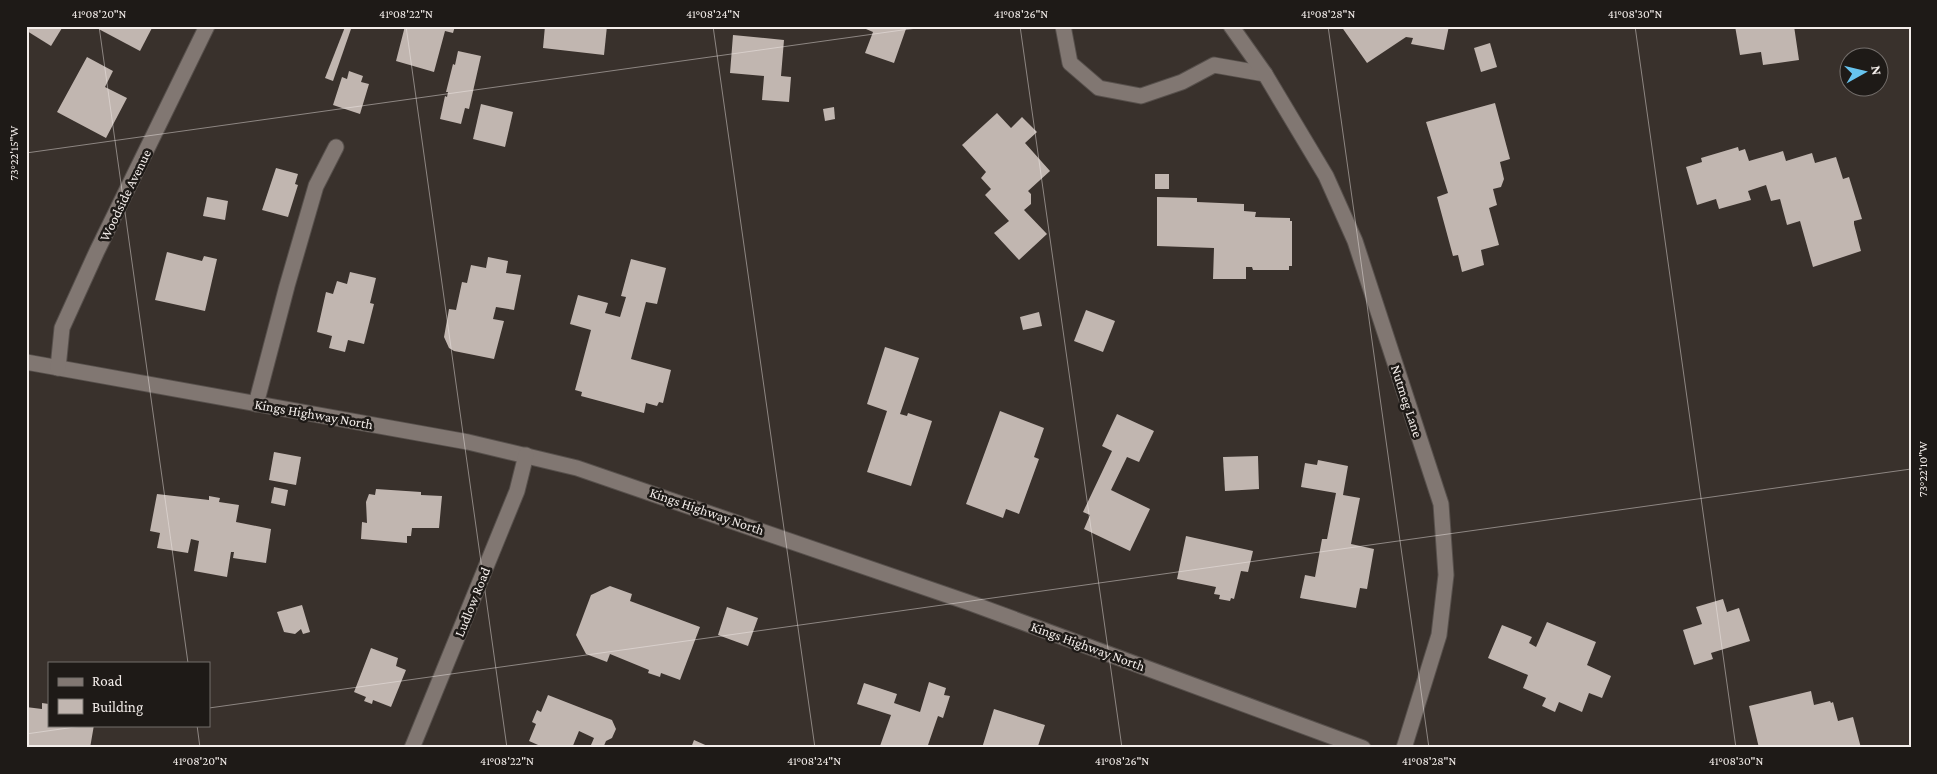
<svg xmlns="http://www.w3.org/2000/svg" width="1937" height="774" viewBox="0 0 1937 774" font-family="'Crimson Pro',serif">
<rect width="100%" height="100%" fill="#39312c"/>
<g fill="#c1b6b0">
<polygon points="29,26 58,26 62,28 51,46 27,31"/>
<polygon points="93,26 153,26 140,51"/>
<polygon points="405,26 455,26 453,33 445,31 434,72 396,61"/>
<polygon points="545,26 607,26 604,55 543,48"/>
<polygon points="859,26 907,26 894,63 865,53 873,32"/>
<polygon points="1341,26 1449,26 1444,50 1411,44 1413,38 1406,37 1367,63"/>
<polygon points="1735,26 1794,26 1799,60 1763,65 1761,52 1740,55"/>
<polygon points="345,27 351,29 333,81 325,78"/>
<polygon points="733,35 784,40 781,76 791,77 789,102 762,100 764,76 730,73"/>
<polygon points="1490,43 1497,67 1481,72 1474,48"/>
<polygon points="458,51 481,56 469,109 465,108 461,124 440,119 445,96 447,97 448,92 446,92 453,64 455,65"/>
<polygon points="87,57 113,71 105,87 127,98 106,138 57,112"/>
<polygon points="349,71 363,76 361,82 369,84 360,114 333,105 342,77 347,79"/>
<polygon points="1495,103 1510,159 1500,162 1504,179 1501,187 1493,189 1497,205 1489,208 1499,245 1481,250 1484,265 1462,272 1458,255 1453,256 1437,197 1448,193 1426,122"/>
<polygon points="481,104 513,112 505,147 473,139"/>
<polygon points="834,107 835,119 825,121 823,109"/>
<polygon points="997,113 1011,128 1022,117 1037,132 1025,143 1050,171 1028,191 1031,194 1031,204 1024,210 1047,234 1019,260 994,233 1009,221 985,195 991,189 981,178 986,172 962,145"/>
<polygon points="1738,147 1739,151 1745,149 1749,161 1783,151 1786,161 1812,153 1815,163 1836,157 1843,179 1849,177 1862,219 1854,221 1854,224 1861,251 1813,267 1800,221 1787,225 1780,199 1771,201 1766,185 1748,191 1751,200 1719,209 1716,199 1697,205 1686,167 1702,162 1701,158"/>
<polygon points="276,168 298,174 295,184 298,185 288,217 262,210"/>
<rect x="1155" y="174" width="14" height="15"/>
<polygon points="207,197 228,201 225,220 203,216"/>
<polygon points="1157,197 1197,198 1197,202 1244,204 1244,211 1256,212 1255,217 1290,218 1290,221 1292,221 1292,266 1289,266 1289,270 1253,270 1252,267 1246,267 1246,279 1213,279 1214,248 1157,246"/>
<polygon points="167,252 202,261 204,256 217,259 205,311 155,300"/>
<polygon points="488,257 508,261 506,273 521,275 514,310 496,307 493,319 504,321 494,359 454,351 449,348 444,337 449,309 456,310 462,282 467,283 471,265 486,268"/>
<polygon points="631,259 666,268 657,304 646,302 631,359 671,370 663,403 659,402 657,406 646,403 644,413 581,396 582,392 575,390 591,330 570,324 578,295 608,303 605,313 620,317 626,297 621,296"/>
<polygon points="350,272 376,278 370,303 374,304 364,344 348,340 345,352 329,348 332,336 317,332 326,292 333,294 337,281 347,284"/>
<polygon points="1086,310 1115,321 1103,352 1074,341"/>
<polygon points="1039,312 1042,326 1023,330 1020,317"/>
<polygon points="885,347 919,358 900,414 907,416 908,413 932,421 911,486 867,472 887,411 867,404"/>
<polygon points="1000,411 1044,428 1034,457 1039,459 1019,514 1006,509 1003,518 966,504"/>
<polygon points="1117,414 1154,431 1139,462 1127,457 1111,490 1150,509 1130,551 1084,529 1090,515 1083,512 1112,451 1102,446"/>
<polygon points="274,452 301,457 296,485 269,480"/>
<polygon points="1258,456 1259,489 1225,491 1223,457"/>
<polygon points="1318,460 1348,466 1343,495 1360,498 1351,544 1374,549 1367,589 1360,588 1356,608 1300,598 1305,575 1315,577 1322,539 1327,539 1336,493 1301,487 1305,463 1317,465"/>
<polygon points="274,487 288,490 285,506 271,503"/>
<polygon points="376,489 421,492 421,495 442,496 439,528 412,528 411,536 407,536 407,543 361,539 362,522 367,523 366,502 369,494 375,495"/>
<polygon points="157,494 209,500 209,496 220,498 219,502 239,505 236,522 271,529 266,563 233,558 234,552 231,552 227,577 194,571 199,541 191,539 188,553 157,548 160,533 150,531"/>
<polygon points="1186,536 1253,551 1248,572 1241,571 1234,599 1231,598 1230,601 1219,599 1220,595 1214,594 1216,587 1177,579"/>
<polygon points="610,586 632,594 630,601 700,627 680,680 661,673 660,677 648,673 649,670 610,654 607,662 586,654 576,635 591,595"/>
<polygon points="1723,599 1727,612 1739,608 1750,641 1711,653 1713,659 1694,665 1683,630 1702,624 1696,607"/>
<polygon points="302,605 310,632 303,634 301,629 295,634 284,632 277,612"/>
<polygon points="727,607 758,618 748,646 718,635"/>
<polygon points="1547,622 1596,642 1587,665 1611,676 1602,698 1589,693 1582,712 1559,702 1555,712 1542,706 1546,698 1523,688 1528,675 1488,658 1502,625 1532,637 1529,643 1536,647"/>
<polygon points="371,648 398,658 396,666 406,670 391,707 373,700 372,704 364,701 366,697 354,692"/>
<polygon points="929,682 946,688 944,695 950,696 943,718 938,716 927,748 880,746 891,715 857,704 864,683 897,694 894,703 920,712"/>
<polygon points="1811,691 1814,705 1830,701 1831,703 1833,702 1838,721 1853,717 1861,748 1759,748 1749,706"/>
<polygon points="548,695 612,720 616,729 612,738 606,741 603,748 591,745 594,738 579,731 572,748 545,748 529,741 536,724 532,722 537,710 541,712"/>
<polygon points="42,703 49,704 49,725 94,725 90,748 26,748 26,707 42,709"/>
<polygon points="994,709 1045,725 1038,746 1043,748 982,748"/>
<polygon points="694,740 712,748 691,748"/>
</g>
<g fill="none" stroke-linecap="round" stroke-linejoin="round">
<g stroke="#57504c" stroke-width="17">
<g id="minor">
<polyline points="1063,26 1070,63 1099,88 1141,96 1182,82 1214,65 1265,74"/>
<polyline points="1231,26 1265,74 1326,176 1355,241 1441,504 1446,575 1439,635 1404,748"/>
<polyline points="26,362 468,442 577,468 973,604 1363,748"/>
<polyline points="58,368 62,328 97,251 207,26"/>
<polyline points="256,404 287,286 316,186 336,147"/>
<polyline points="412,748 517,491 526,455"/>
</g>
</g>
<use href="#minor" stroke="#817772" stroke-width="15"/>
</g>
<path fill="none" stroke="#f3edea" stroke-width="1" stroke-opacity="0.45" d="M99 26 188 663M406 26 507 748M713 26 815 748M1020 26 1122 748M1328 26 1429 748M1635 26 1736 748M26 153 931 26M209 708 1911 469M197 725 200 748M26 734 89 725"/>
<g text-anchor="middle" stroke-width="5" stroke-linejoin="round" paint-order="stroke">
<g font-size="14" fill="#f3edea" stroke="#1e1a17">
<text transform="translate(125 195) rotate(-64)" y="5">Woodside Avenue</text>
<text transform="translate(1407 401) rotate(72)" y="5">Nutmeg Lane</text>
<text transform="translate(314 414) rotate(10)" y="5">Kings Highway North</text>
<text transform="translate(707 511) rotate(19)" y="5">Kings Highway North</text>
<text transform="translate(472 602) rotate(-68)" y="5">Ludlow Road</text>
<text transform="translate(1088 646) rotate(20)" y="5">Kings Highway North</text>
</g>
</g>
<rect width="1937" height="774" fill="none" stroke="#1e1a17" stroke-width="55"/>
<rect x="48" y="662" width="162" height="65" fill="#1e1a17" stroke="#736e6b"/>
<rect x="58" y="678" width="25" height="8" fill="#817772" stroke="#736e6b"/>
<text x="92" y="686" font-size="15" fill="#f3edea">Road</text>
<rect x="58" y="699" width="25" height="15" fill="#c1b6b0" stroke="#736e6b"/>
<text x="92" y="712" font-size="15" fill="#f3edea">Building</text>
<g transform="translate(1864 72) rotate(82)"><circle r="24" fill="#1e1a17" stroke="#736e6b"/>
<path d="M0-4L9 19L0 12L-9 19Z" fill="#67c4ef"/>
<text y="-8" font-size="14" font-weight="bold" text-anchor="middle" fill="#f3edea">N</text>
</g>
<rect x="28" y="28" width="1882" height="718" fill="none" stroke="#f3edea" stroke-width="2"/>
<g font-size="12" text-anchor="middle" fill="#f3edea">
<text x="99" y="18">41°08'20"N</text>
<text x="406" y="18">41°08'22"N</text>
<text x="713" y="18">41°08'24"N</text>
<text x="1021" y="18">41°08'26"N</text>
<text x="1328" y="18">41°08'28"N</text>
<text x="1635" y="18">41°08'30"N</text>
<text transform="translate(14 153) rotate(-90)" y="4">73°22'15"W</text>
<text transform="translate(1923 469) rotate(-90)" y="4">73°22'10"W</text>
<text x="200" y="765">41°08'20"N</text>
<text x="507" y="765">41°08'22"N</text>
<text x="814" y="765">41°08'24"N</text>
<text x="1122" y="765">41°08'26"N</text>
<text x="1429" y="765">41°08'28"N</text>
<text x="1736" y="765">41°08'30"N</text>
</g>
</svg>
